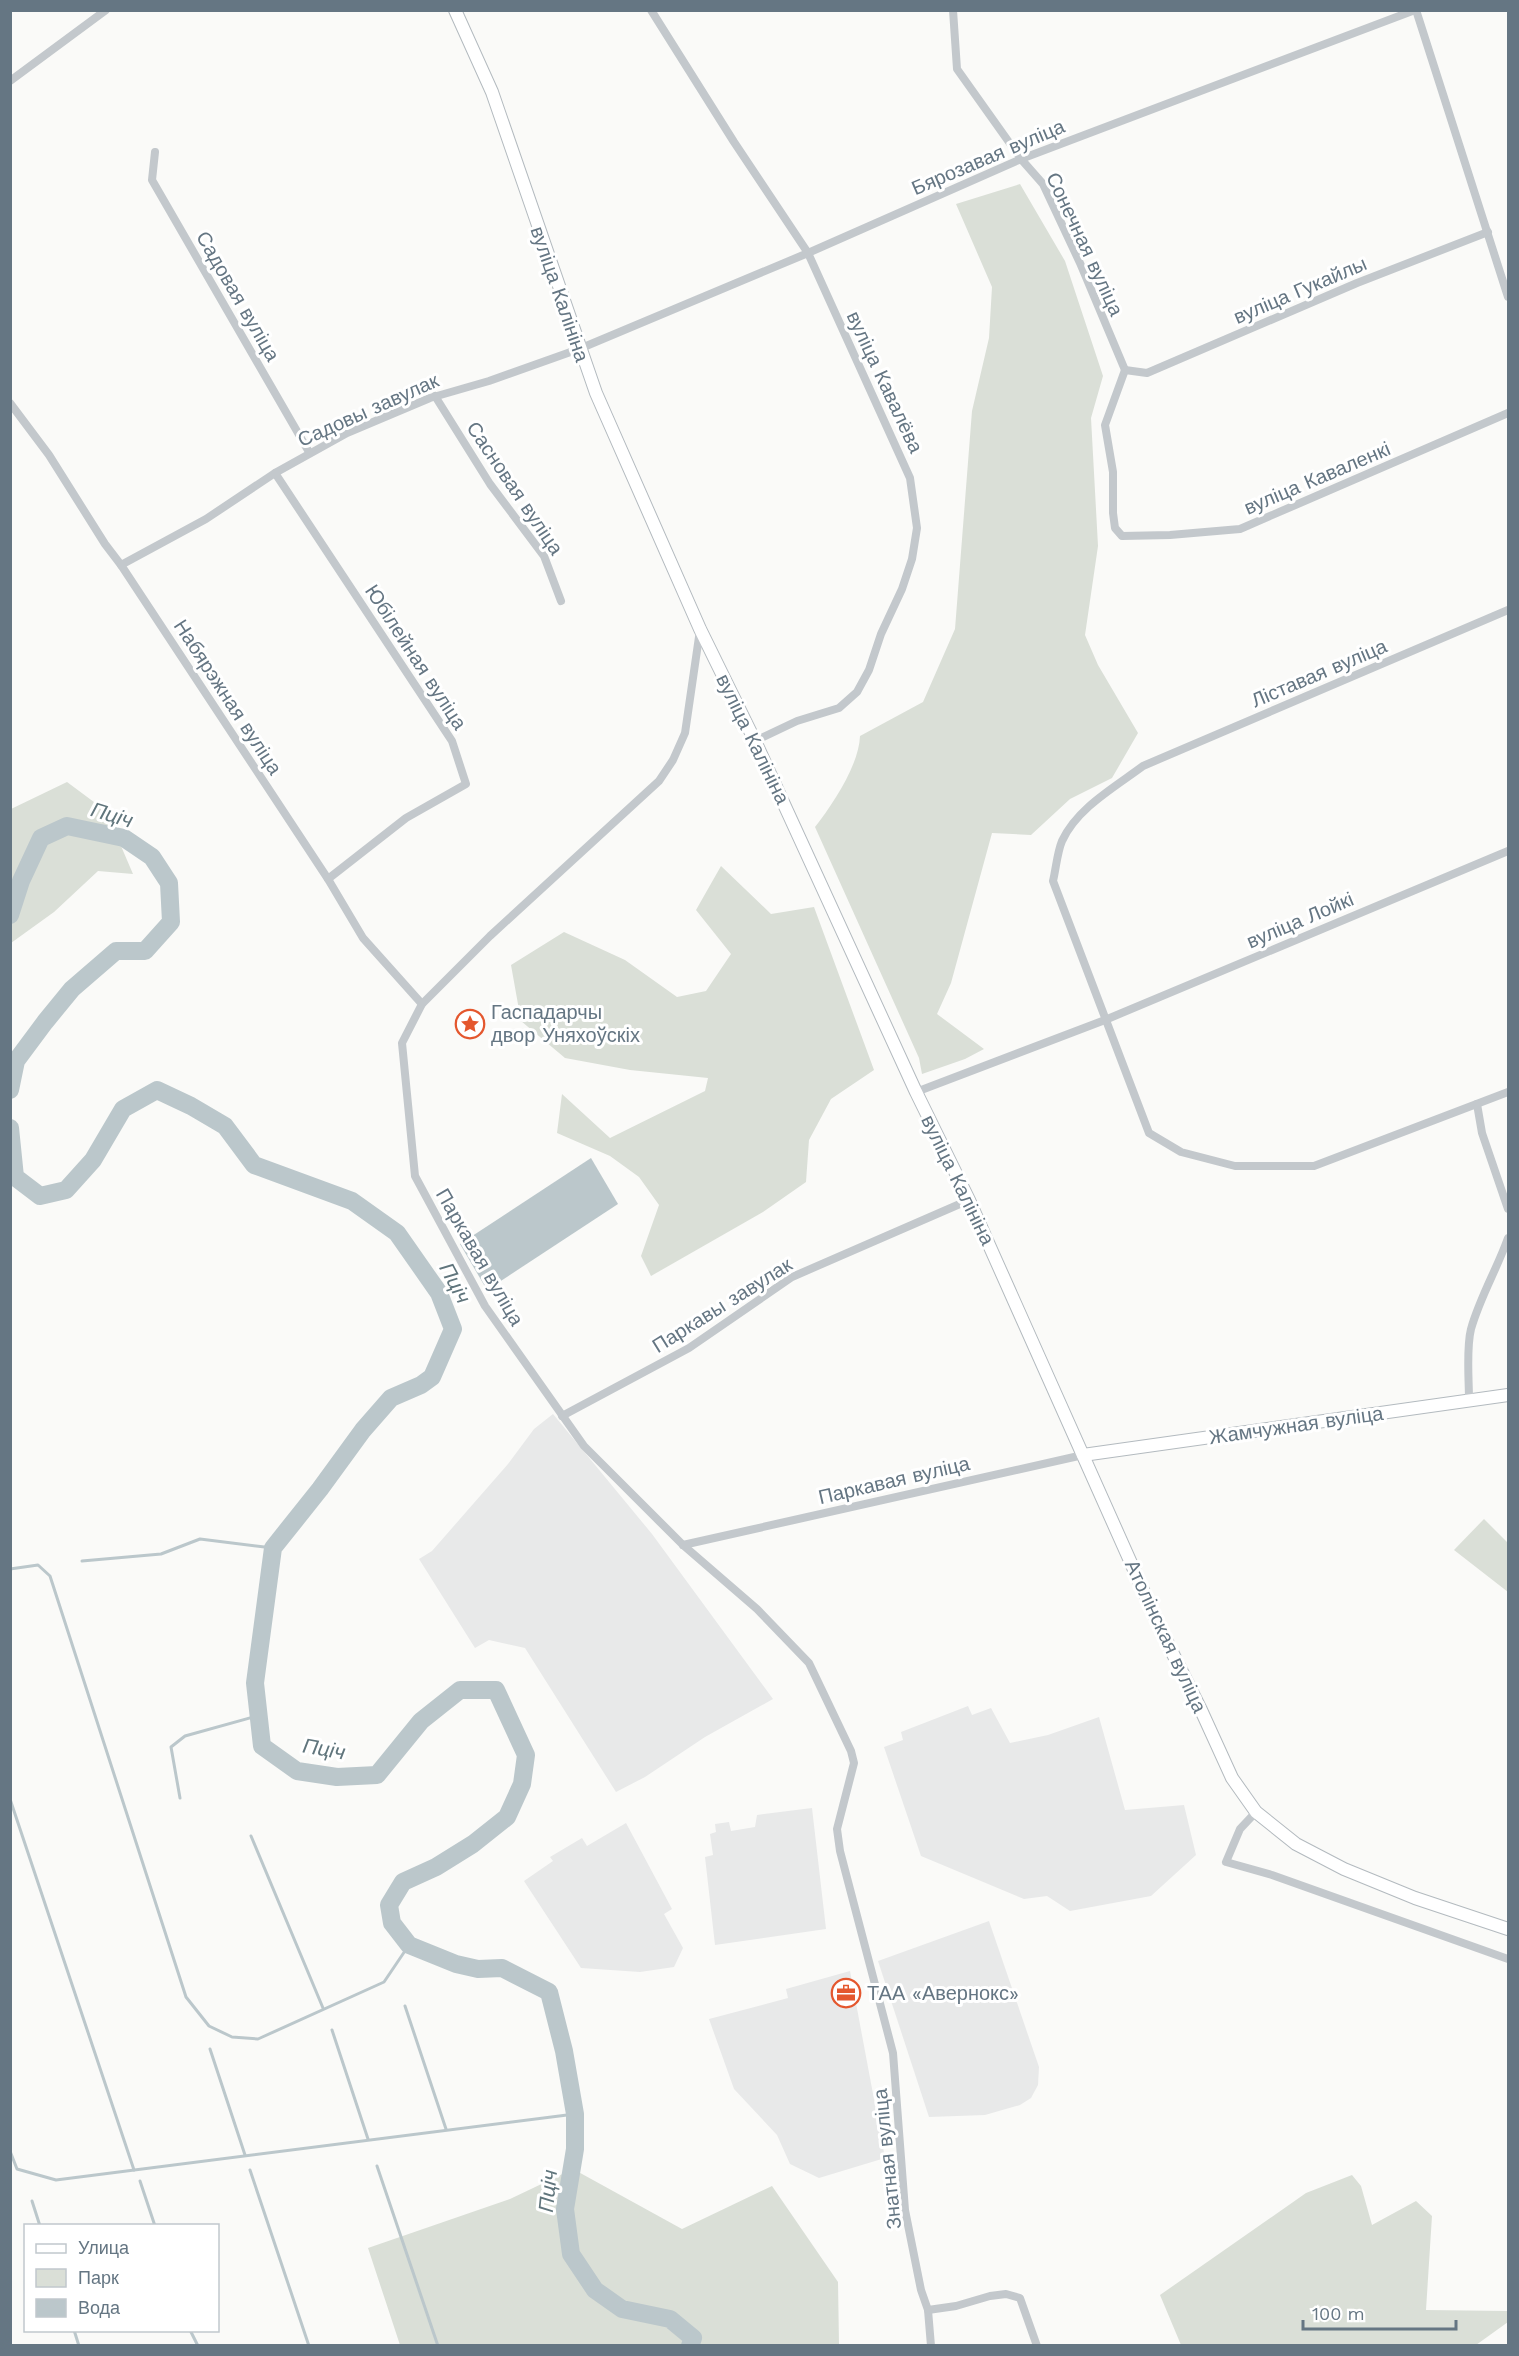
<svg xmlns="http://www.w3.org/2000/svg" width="1519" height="2356" viewBox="0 0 1519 2356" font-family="'Work Sans',sans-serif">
<rect width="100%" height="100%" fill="#fafaf8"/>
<g fill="#e8e9e9">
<polygon points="553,1414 652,1534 773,1699 705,1737 645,1777 616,1792 525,1648 489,1640 475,1648 419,1559 432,1551 508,1464 534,1429"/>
<polygon points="968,1706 972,1715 991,1708 1010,1743 1048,1735 1099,1717 1125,1810 1184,1805 1196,1855 1151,1896 1070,1911 1047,1896 1024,1899 921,1856 884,1747 903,1740 901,1732"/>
<polygon points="812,1808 826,1929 715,1945 705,1857 713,1855 710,1834 716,1832 715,1824 729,1822 731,1831 755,1827 757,1815"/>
<polygon points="626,1823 672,1909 664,1914 683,1948 674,1967 640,1972 581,1968 524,1881 553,1861 550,1857 582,1838 587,1846"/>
<polygon points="989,1921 1039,2067 1038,2085 1031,2098 1020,2105 985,2115 929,2117 878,1961"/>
<polygon points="850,1971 885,2158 819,2178 790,2164 777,2135 734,2089 709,2019 788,1998 786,1989"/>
</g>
<g fill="#dadfd7">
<path d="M1020 184 1065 261 1103 376 1091 418 1098 546 1085 635 1098 665 1138 733 1112 778 1070 799 1031 835 992 833 951 983 937 1014 984 1049 965 1059 922 1074 919 1058 815 827C833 804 859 765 860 736L923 702 955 629 972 411 989 338 992 287 956 204Z"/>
<polygon points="67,782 106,811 133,874 98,871 54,912 11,943 11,809"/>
<polygon points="721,866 771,914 814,907 874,1070 831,1099 809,1140 806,1182 763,1212 651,1276 641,1256 659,1205 639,1177 610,1156 557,1133 562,1094 610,1138 705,1091 708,1078 630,1070 565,1058 521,1021 511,965 564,932 625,960 677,997 706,991 731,954 696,910"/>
<polygon points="1484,1519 1508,1543 1508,1592 1454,1550"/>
<polygon points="573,2169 682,2229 772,2186 838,2282 839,2345 400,2345 368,2248 510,2199"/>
<polygon points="1352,2175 1361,2186 1372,2225 1416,2201 1432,2216 1426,2310 1508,2311 1508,2322 1476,2345 1181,2345 1160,2295 1306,2193"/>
</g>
<polygon fill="#bbc7cb" points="591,1158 618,1204 487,1290 460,1244"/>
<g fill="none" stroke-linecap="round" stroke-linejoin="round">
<g stroke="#bbc7cb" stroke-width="3">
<polyline points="82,1561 161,1554 200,1539 273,1548"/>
<polyline points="10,1569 38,1565 50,1576 186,1997 209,2026 232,2037 258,2039 384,1982 409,1945"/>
<polyline points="180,1798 171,1747 185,1736 257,1716"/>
<polyline points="10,1799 134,2170"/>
<polyline points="251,1836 323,2008"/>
<polyline points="405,2006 446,2129"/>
<polyline points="332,2030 368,2139"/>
<polyline points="210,2049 245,2155"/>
<polyline points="10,2151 17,2169 56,2180 575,2114"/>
<polyline points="377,2166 438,2346"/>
<polyline points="250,2170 309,2346"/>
<polyline points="140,2181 155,2226"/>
<polyline points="32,2201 40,2226"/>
<polyline points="74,2330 79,2346"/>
<polyline points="190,2330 198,2346"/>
</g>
<g stroke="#bbc7cb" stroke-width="18">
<polyline points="10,915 21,881 41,838 67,826 124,838 152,857 169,883 171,922 145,951 116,951 72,989 45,1022 16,1061 10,1090"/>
<polyline points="10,1128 15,1177 40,1196 66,1190 93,1160 123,1109 157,1090 191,1106 225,1126 254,1165 352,1201 397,1233 439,1293 453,1329 432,1377 421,1385 391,1398 363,1430 320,1489 273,1548 255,1683 262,1746 297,1771 337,1777 377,1775 421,1721 460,1690 496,1690 526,1755 522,1784 507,1817 473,1844 436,1867 403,1882 389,1905 392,1923 409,1945 456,1964 478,1969 502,1968 549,1992 564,2051 575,2114 575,2149 565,2209 571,2254 595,2290 622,2309 670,2319 693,2338 690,2346"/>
</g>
<g stroke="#b3babf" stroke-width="14">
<g id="secondary">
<polyline points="455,10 492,92 596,393 700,629 755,741 916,1092 969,1200 1160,1628 1201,1710 1232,1778 1256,1812 1296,1844 1344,1869 1415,1898 1508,1929"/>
<polyline points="1083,1455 1508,1395"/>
</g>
</g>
<g stroke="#c3c8cc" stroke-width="8">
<polyline points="651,10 734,142 808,253 910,478 917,528 912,559 902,589 881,634 869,670 857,692 839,708 797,721 755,741"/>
<polyline points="953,10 957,69 1021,159 1043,184 1080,263 1125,370"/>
<polyline points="1416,10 1508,297"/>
<polyline points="10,81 106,10"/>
<polyline points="155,152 152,180 309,452"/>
<polyline points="1125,370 1105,425 1113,472 1113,513 1115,528 1122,536 1170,535 1240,529 1508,413"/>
<polyline points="1125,370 1147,373 1357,283 1488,232"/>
<polyline points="435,396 490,484 544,556 561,601"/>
<polyline points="10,403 49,455 105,544 121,565 328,879 363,938 422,1004"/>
<polyline points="275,473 452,741 466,784 406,818 328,879"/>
<polyline points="121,565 206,519 275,473 347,433 430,398 489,381 579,349 808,253 1021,159 1415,10"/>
<path d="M1508 610 1143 766C1115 787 1077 808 1062 841 1057 853 1056 869 1053 881L1149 1133 1181 1152 1235 1166H1314L1508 1092"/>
<polyline points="700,630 685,733 673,760 659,781 490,936 422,1004 402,1043 415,1176 485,1306 584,1446 683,1545 757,1609 809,1663 851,1751 854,1763 837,1829 840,1851 893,2053 905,2210 921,2290 928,2310 931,2346"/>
<polyline points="916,1092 1105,1020 1508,851"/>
<polyline points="1477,1104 1482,1133 1508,1209"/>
<path d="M1469 1400C1469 1379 1466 1349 1471 1329 1480 1297 1497 1269 1508 1238"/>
<polyline points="562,1416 689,1348 792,1277 969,1200"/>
<polyline points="683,1545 1083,1455"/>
<polyline points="1256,1812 1240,1829 1226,1862 1272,1875 1508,1959"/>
<polyline points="928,2310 956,2306 990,2296 1006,2294 1020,2298 1037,2346"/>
</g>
<use href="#secondary" stroke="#fff" stroke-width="12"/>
</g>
<defs>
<g id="sight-ring" transform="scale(1.5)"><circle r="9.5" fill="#fff" stroke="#e4572e" stroke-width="1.5"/><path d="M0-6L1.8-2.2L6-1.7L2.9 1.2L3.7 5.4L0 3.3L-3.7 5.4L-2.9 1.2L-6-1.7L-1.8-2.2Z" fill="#e4572e"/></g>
<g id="office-ring" transform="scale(1.5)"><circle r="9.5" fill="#fff" stroke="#e4572e" stroke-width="1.5"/><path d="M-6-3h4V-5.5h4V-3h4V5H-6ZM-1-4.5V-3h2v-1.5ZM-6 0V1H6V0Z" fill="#e4572e"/></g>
</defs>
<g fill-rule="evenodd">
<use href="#sight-ring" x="470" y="1024"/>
<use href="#office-ring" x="846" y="1993"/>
</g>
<g text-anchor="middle" stroke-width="6" stroke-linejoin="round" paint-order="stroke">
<g font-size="20" fill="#657683" stroke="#fff">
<text transform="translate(988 157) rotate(-23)" y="7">Бярозавая вуліца</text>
<text transform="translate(1085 244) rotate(65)" y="7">Сонечная вуліца</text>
<text transform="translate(1300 290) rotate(-23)" y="7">вуліца Гукайлы</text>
<text transform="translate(560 294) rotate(71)" y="7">вуліца Калініна</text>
<text transform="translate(238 296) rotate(60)" y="7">Садовая вуліца</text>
<text transform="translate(885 382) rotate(65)" y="7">вуліца Кавалёва</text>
<text transform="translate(368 410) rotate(-24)" y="7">Садовы завулак</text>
<text transform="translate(1317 478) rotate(-23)" y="7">вуліца Каваленкі</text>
<text transform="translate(515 488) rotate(56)" y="7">Сасновая вуліца</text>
<text transform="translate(416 657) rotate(57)" y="7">Юбілейная вуліца</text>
<text transform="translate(1319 673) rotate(-23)" y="7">Ліставая вуліца</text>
<text transform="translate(228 697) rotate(57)" y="7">Набярэжная вуліца</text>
<text transform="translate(753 739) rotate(64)" y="7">вуліца Калініна</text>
<text transform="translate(1300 920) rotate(-23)" y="7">вуліца Лойкі</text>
<text transform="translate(958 1180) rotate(64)" y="7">вуліца Калініна</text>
<text transform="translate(480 1257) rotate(60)" y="7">Паркавая вуліца</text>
<text transform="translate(722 1305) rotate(-32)" y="7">Паркавы завулак</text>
<text transform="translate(1296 1425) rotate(-8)" y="7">Жамчужная вуліца</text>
<text transform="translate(894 1480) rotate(-13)" y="7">Паркавая вуліца</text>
<text transform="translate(1166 1636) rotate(65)" y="7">Атолінская вуліца</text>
<text transform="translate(887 2159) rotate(-96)" y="7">Знатная вуліца</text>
</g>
<g font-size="20" fill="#657683" stroke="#fff" text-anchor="start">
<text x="491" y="1019">Гаспадарчы<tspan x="491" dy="23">двор Уняхоўскіх</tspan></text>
<text x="867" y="2000">ТАА «Авернокс»</text>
</g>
<g font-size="21" font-style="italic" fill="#60757c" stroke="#fff">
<text transform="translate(112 815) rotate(17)" y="7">Пціч</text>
<text transform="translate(455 1283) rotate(62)" y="7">Пціч</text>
<text transform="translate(324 1749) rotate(10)" y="7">Пціч</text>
<text transform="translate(548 2191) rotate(-84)" y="7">Пціч</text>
</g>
</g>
<rect width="1519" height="2356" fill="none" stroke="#657683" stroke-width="24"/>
<rect x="24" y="2224" width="195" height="108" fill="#ffffff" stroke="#c1c8cd" stroke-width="1.5"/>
<rect x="36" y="2244" width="30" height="9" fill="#ffffff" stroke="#c1c8cd" stroke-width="1.5"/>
<text x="78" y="2254" font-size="18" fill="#657683">Улица</text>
<rect x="36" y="2269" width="30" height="18" fill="#dadfd7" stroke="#c1c8cd" stroke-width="1.5"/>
<text x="78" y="2284" font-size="18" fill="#657683">Парк</text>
<rect x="36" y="2299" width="30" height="18" fill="#bbc7cb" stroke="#c1c8cd" stroke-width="1.5"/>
<text x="78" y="2314" font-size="18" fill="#657683">Вода</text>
<path d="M1303 2320v9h153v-9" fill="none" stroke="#657683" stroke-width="3"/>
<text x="1312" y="2320" font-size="18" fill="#657683" stroke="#ffffff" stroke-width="4.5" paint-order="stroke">100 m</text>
</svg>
